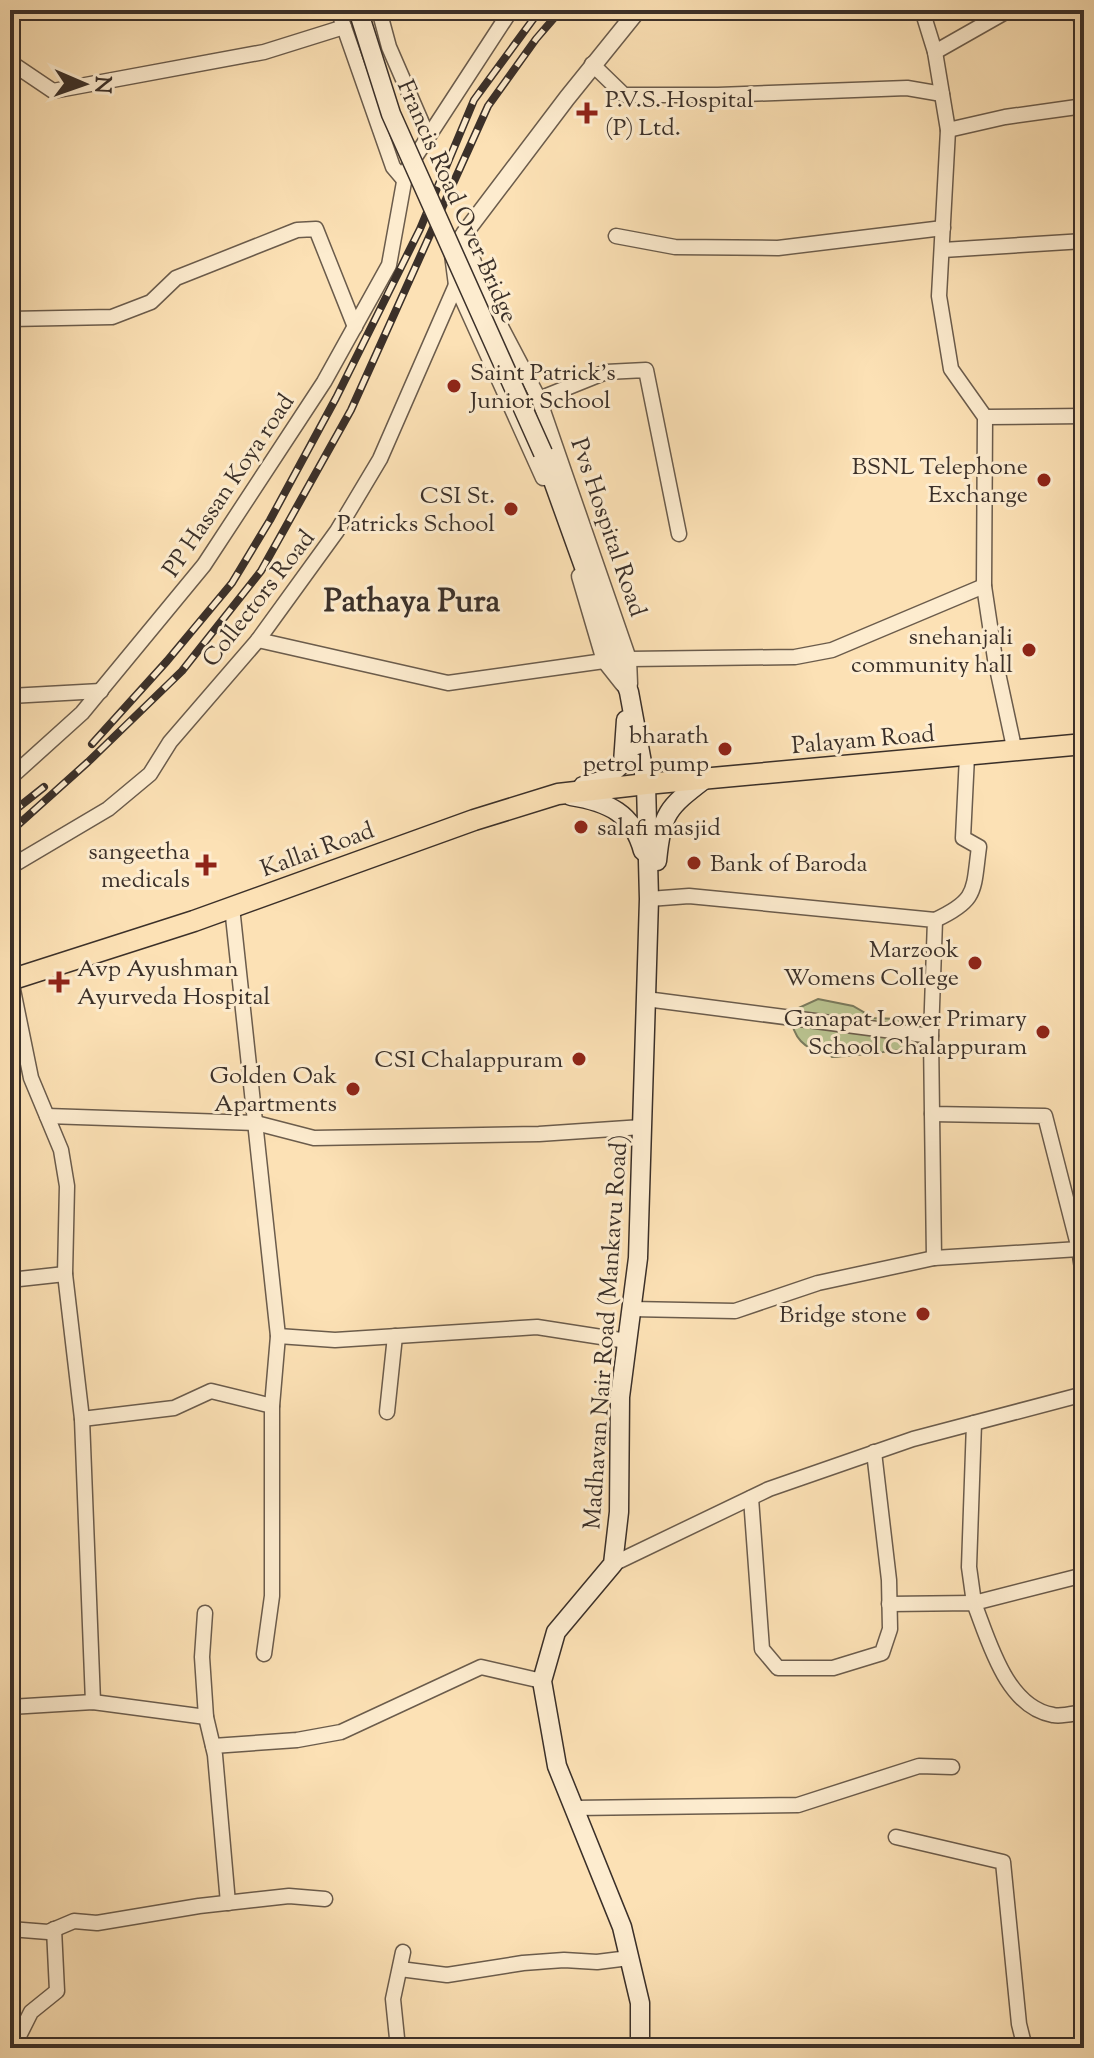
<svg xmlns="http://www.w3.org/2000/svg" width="1094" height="2058" viewBox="0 0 1094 2058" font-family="'Sorts Mill Goudy',serif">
<rect width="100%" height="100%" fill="#fce1b5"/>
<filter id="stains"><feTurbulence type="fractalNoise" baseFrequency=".0025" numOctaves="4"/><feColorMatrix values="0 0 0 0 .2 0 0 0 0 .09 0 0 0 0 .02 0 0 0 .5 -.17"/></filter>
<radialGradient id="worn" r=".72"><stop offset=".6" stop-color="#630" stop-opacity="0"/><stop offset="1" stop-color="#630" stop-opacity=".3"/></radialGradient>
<path fill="#bac491" stroke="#7a7a5d" stroke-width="2" d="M818 999 853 1006 874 1018 898 1019 918 1041C917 1043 916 1045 914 1047 910 1050 840 1057 832 1057L826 1051C805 1052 792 1036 791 1015L794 1010Z"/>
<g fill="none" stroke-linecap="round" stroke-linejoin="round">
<g stroke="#6b5c4c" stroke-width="17">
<g id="minor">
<polyline points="338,10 393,167 404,180"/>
<polyline points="379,10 389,47 428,137"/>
<polyline points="922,10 935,52 948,130 939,296 951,369 985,417 984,586 995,659 1015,752"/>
<polyline points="1076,10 1084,24"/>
<polyline points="935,52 1009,10"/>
<polyline points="10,62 53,91 264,52 344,27"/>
<polyline points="592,64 624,95 718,95 907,88 942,94"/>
<polyline points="948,130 1005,117 1084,106"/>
<polyline points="616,236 675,247 778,248 943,228"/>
<polyline points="943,250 1084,241"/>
<polyline points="10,319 112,317 151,302 176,278 297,230 316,229 355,327"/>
<polyline points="539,399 606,372 646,370 679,534"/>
<polyline points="985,417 1084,416"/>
<polyline points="543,478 456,285 451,247 464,234 488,302 539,399 629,659 630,684"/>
<polyline points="579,576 604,661 623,685"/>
<polyline points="258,640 448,683 604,661"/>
<polyline points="629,659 795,657 832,650 984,586"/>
<polyline points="10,696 101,691"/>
<polyline points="10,778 82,713 204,565 324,382 389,265 406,171 511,10"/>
<polyline points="10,867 108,809 150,774 170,742 258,640 337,531 380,459 456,285"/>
<polyline points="649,899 689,896 935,920 931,1036"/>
<polyline points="232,907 278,1336 272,1406"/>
<path d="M935 920C978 900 973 891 979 847L963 838 967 756"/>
<polyline points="11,980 31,1078 61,1150 67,1186 65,1274 82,1419 93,1702"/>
<polyline points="646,999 931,1036 932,1114 1045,1116 1079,1249 1084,1281"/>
<polyline points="932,1114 934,1258"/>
<polyline points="47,1116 256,1123 314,1138 539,1134 642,1127"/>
<polyline points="10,1280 65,1274"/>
<polyline points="631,1309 735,1311 818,1283 934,1258 1079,1249"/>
<polyline points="278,1336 335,1340 537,1327 627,1341"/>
<polyline points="387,1412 395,1336"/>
<polyline points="82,1419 174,1408 211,1391 272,1406 272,1596 264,1654"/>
<polyline points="974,1423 969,1567 974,1603 1084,1575"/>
<polyline points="751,1498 762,1649 778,1668 833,1668 882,1653 890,1629 889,1580 874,1452"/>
<polyline points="613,1564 769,1489 913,1439 1084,1394"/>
<path d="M889 1604 974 1603C989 1641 1006 1707 1053 1715 1062 1717 1075 1713 1084 1712"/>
<polyline points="205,1613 202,1657 206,1717 215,1755 228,1903"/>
<polyline points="10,1707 93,1702 206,1717"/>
<polyline points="213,1746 297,1740 341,1732 481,1667 542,1681"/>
<polyline points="574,1808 798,1805 919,1766 952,1767"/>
<polyline points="896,1837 1003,1862 1019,2024 1025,2048"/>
<polyline points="10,1929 48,1932 74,1921 97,1923 199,1906 289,1896 325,1899"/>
<polyline points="400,1969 447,1975 523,1963 564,1960 597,1962 629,1958"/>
<polyline points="13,2048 31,2012 57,1991 54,1929"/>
<polyline points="398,2048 393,1999 403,1952"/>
</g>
</g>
<g stroke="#6b5c4c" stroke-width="19">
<polyline id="tertiary" points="464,234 567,98 638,10"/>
</g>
<g stroke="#3b3029" stroke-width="21">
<g id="secondary">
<polyline points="543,453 629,692 646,784 649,899 638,1258 620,1397 619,1512 613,1564 556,1632 542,1681 557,1766 622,1927 640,2003 640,2048"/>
<polyline points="583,786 604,780 623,763 626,720"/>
<path d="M571 796C608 802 633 813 643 851"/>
<path d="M657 861C662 813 667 808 705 779"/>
</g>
</g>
<g stroke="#3b3029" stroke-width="23">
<polyline id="primary" points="10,980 194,921 474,820 558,794 646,784 1084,744"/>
</g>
<use href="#minor" stroke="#fdeccf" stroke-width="14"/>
<use href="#tertiary" stroke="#fdeccf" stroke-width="16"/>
<use href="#secondary" stroke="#fdeccf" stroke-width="18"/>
<use href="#primary" stroke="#fce1b5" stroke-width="20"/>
<g stroke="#3b3029" stroke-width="8">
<g id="rail">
<polyline points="92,744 167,661 232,583 270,520 336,398 420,229 474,100 540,10"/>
<polyline points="10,814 44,787"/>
<polyline points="10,832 88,762 182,671 261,571 351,410 488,106 536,39 561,10"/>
</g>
</g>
<use href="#rail" stroke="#fdeccf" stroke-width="5" stroke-dasharray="15" stroke-linecap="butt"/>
<g stroke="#3b3029" stroke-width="21" stroke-linecap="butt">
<polyline id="secondary-bridge" points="358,10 391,114 543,453"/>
</g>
<use href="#secondary-bridge" stroke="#fdeccf" stroke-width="18"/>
</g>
<g fill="#8f2418" stroke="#fdeccf" stroke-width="3">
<path d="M583 101h8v8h8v8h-8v8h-8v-8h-8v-8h8z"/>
<circle cx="454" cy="386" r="8"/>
<circle cx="1044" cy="480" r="8"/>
<circle cx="511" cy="509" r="8"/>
<circle cx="1029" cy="650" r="8"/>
<circle cx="725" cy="749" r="8"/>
<circle cx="581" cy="827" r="8"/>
<circle cx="694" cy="863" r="8"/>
<path d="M202 853h8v8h8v8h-8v8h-8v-8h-8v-8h8z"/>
<circle cx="975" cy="963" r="8"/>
<path d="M55 970h8v8h8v8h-8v8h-8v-8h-8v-8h8z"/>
<circle cx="1043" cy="1032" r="8"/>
<circle cx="579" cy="1059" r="8"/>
<circle cx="353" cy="1089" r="8"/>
<circle cx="923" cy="1314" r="8"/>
</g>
<g text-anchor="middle" stroke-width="6" stroke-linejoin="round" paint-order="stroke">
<g font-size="24" fill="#3b3029" stroke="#fdeccf" text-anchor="end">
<text x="605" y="107" text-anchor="start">P.V.S. Hospital<tspan x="605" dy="28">(P) Ltd.</tspan></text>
<text x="470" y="380" text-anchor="start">Saint Patrick's<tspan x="470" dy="28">Junior School</tspan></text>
<text x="1028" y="474">BSNL Telephone<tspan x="1028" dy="28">Exchange</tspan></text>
<text x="495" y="503">CSI St.<tspan x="495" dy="28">Patricks School</tspan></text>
<text x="1013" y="644">snehanjali<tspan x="1013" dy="28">community hall</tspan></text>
<text x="709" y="743">bharath<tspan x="709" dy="28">petrol pump</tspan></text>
<text x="597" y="835" text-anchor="start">salafi masjid</text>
<text x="190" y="859">sangeetha<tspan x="190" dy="28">medicals</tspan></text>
<text x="710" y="871" text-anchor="start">Bank of Baroda</text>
<text x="959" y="957">Marzook<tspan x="959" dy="28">Womens College</tspan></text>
<text x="77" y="976" text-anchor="start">Avp Ayushman<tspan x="77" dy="28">Ayurveda Hospital</tspan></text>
<text x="1027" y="1026">Ganapat Lower Primary<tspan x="1027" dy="28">School Chalappuram</tspan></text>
<text x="563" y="1067">CSI Chalappuram</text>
<text x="337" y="1083">Golden Oak<tspan x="337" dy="28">Apartments</tspan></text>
<text x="907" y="1322">Bridge stone</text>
</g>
<g font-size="24" fill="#3b3029" stroke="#fdeccf">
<text transform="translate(458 201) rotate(66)" y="8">Francis Road Over Bridge</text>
<text transform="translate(228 485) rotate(-56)" y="8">PP Hassan Koya road</text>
<text transform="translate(609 527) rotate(71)" y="8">Pvs Hospital Road</text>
<text transform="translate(258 598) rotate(-52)" y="8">Collectors Road</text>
<text transform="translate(863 739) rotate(-5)" y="8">Palayam Road</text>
<text transform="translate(317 849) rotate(-20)" y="8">Kallai Road</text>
<text transform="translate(605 1332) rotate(-86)" y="8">Madhavan Nair Road (Mankavu Road)</text>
</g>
<g font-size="32" font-weight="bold" fill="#3b3029" stroke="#fdeccf">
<text x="412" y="611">Pathaya Pura</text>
</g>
</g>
<rect width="1094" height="2058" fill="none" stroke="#fce1b5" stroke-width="40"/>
<rect x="12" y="12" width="1070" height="2034" fill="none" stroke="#3b3029" stroke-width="4"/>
<rect x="20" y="20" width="1054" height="2018" fill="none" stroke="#3b3029" stroke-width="2"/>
<g transform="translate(84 84) rotate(92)" stroke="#fdeccf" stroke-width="6" paint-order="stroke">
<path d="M0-6L14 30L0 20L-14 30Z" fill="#3b3029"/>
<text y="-12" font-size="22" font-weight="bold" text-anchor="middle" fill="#3b3029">N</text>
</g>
<rect width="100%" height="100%" filter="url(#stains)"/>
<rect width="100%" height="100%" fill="url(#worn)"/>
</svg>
